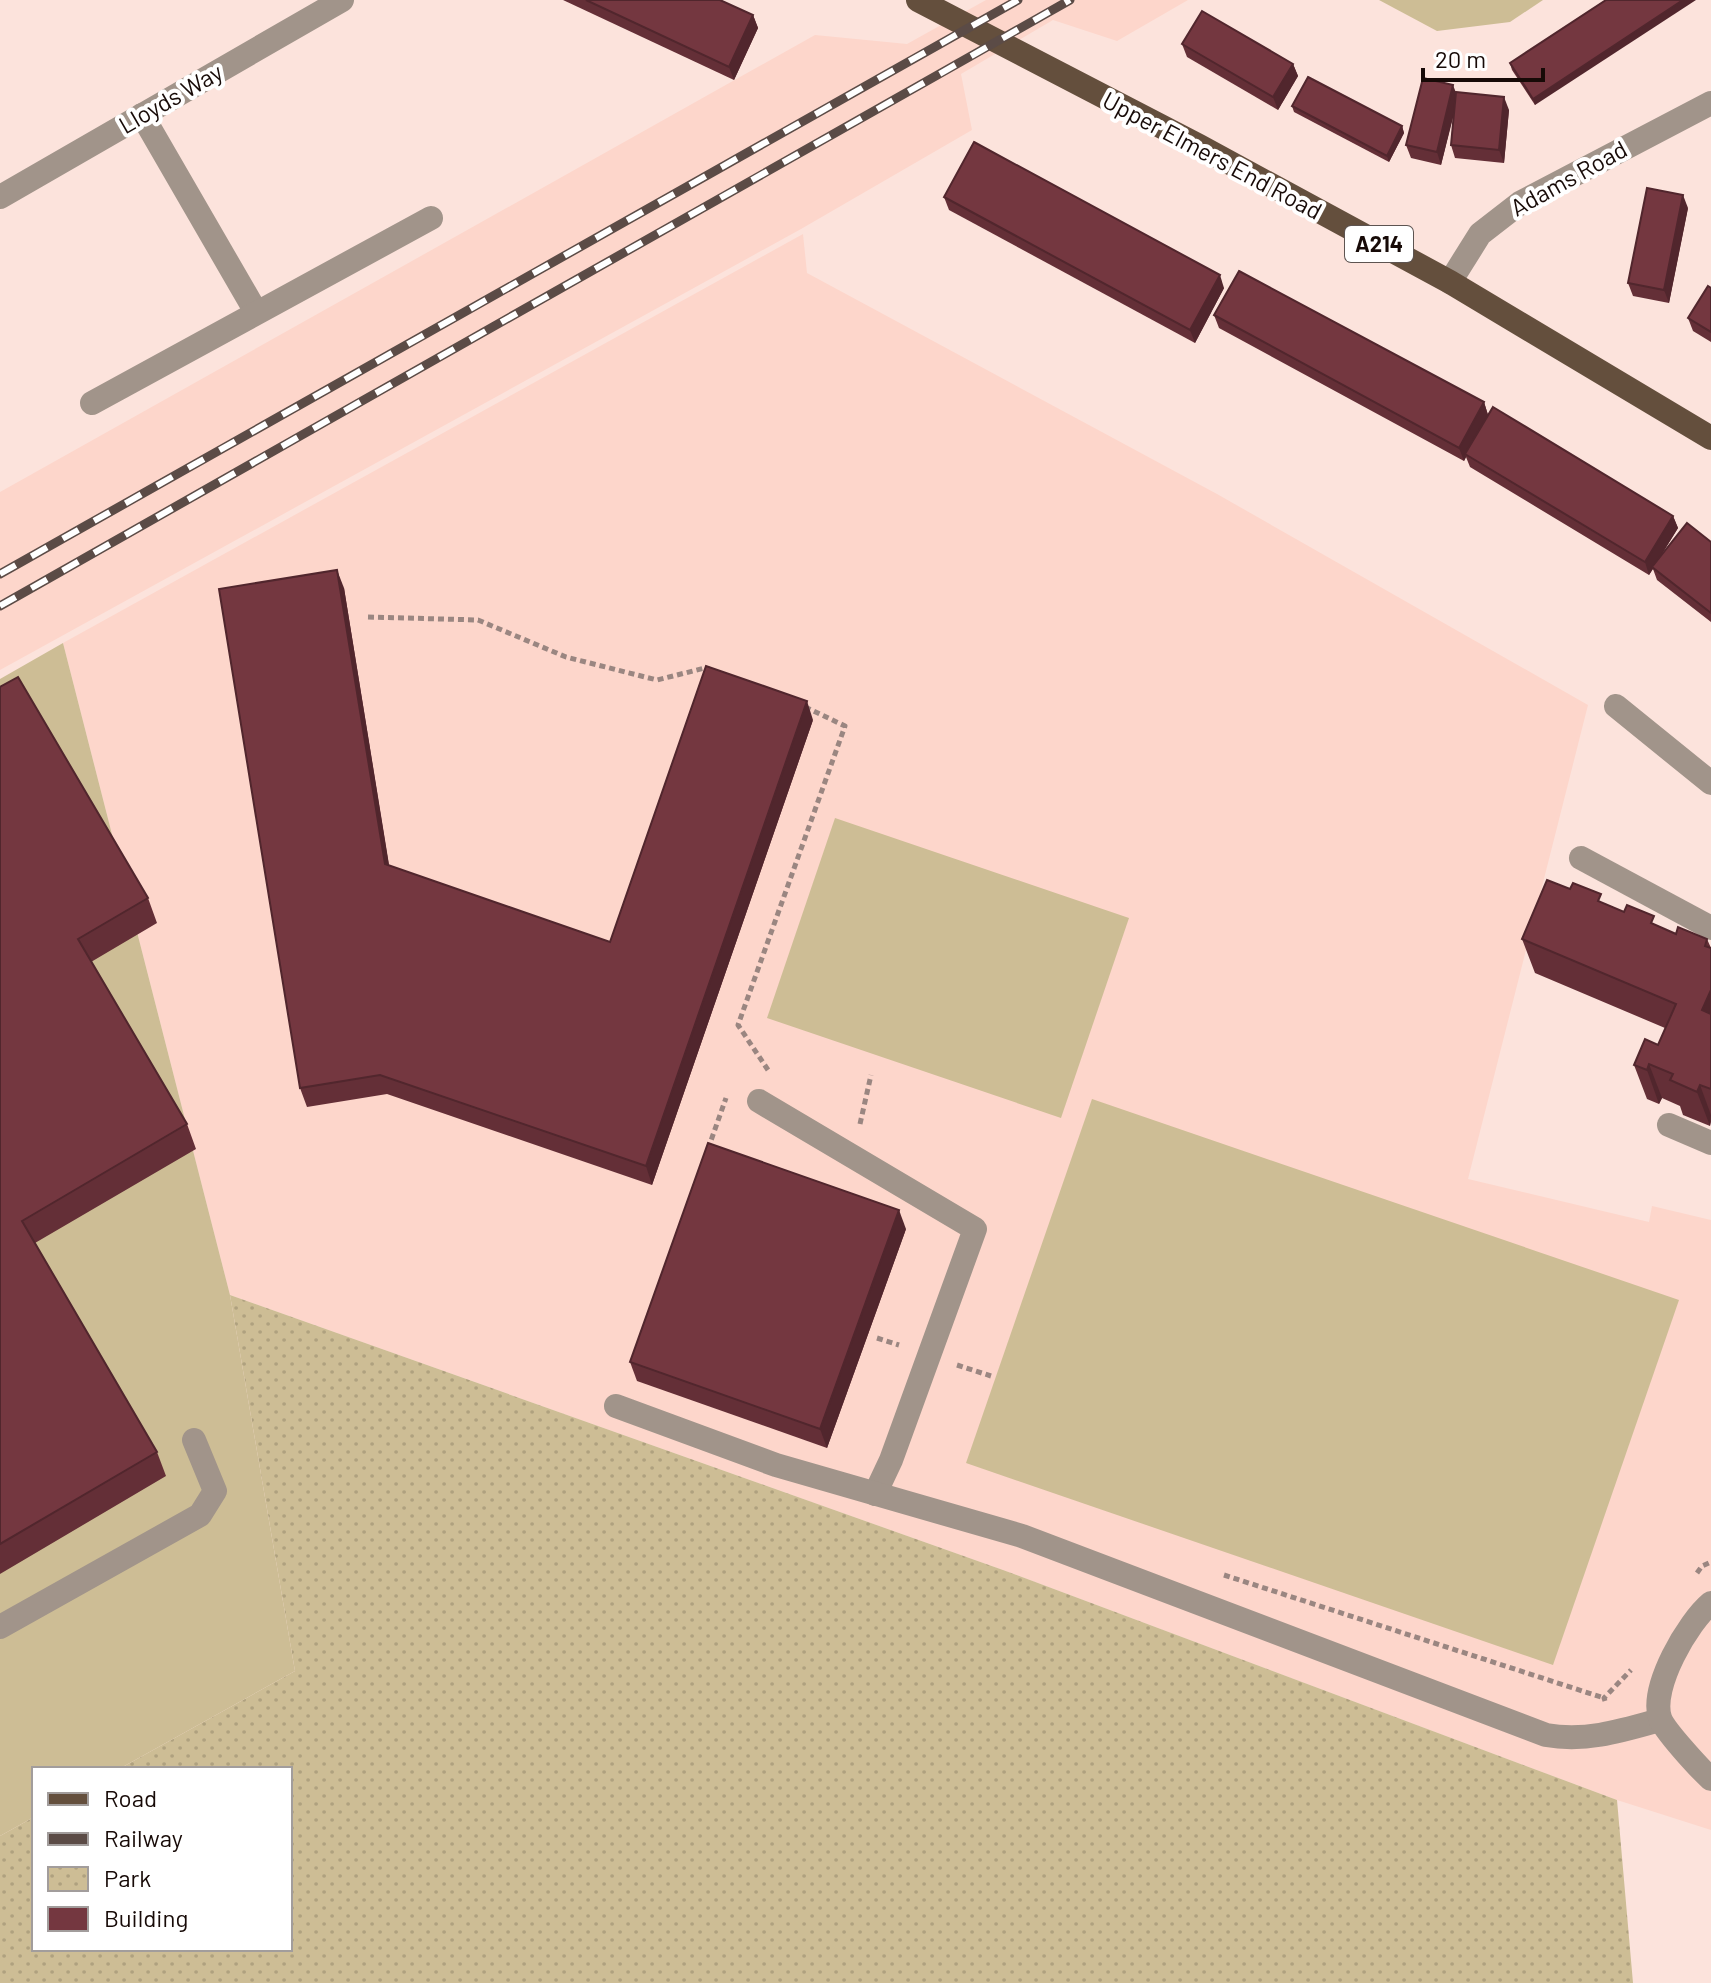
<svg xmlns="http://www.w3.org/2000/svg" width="1711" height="1983" viewBox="0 0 1711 1983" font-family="Barlow,sans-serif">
<defs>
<pattern id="park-dots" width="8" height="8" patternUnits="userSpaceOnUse" patternTransform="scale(2)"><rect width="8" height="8" fill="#cdbd95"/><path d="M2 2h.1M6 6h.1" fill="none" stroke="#afa17f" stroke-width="1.8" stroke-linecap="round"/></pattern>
</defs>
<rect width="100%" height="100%" fill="#fce3dc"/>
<g fill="#fdd6cb">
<polygon points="986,0 1188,0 1117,41 1053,20 961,74 972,130 801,229 0,670 0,492 815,35 907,44"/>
<polygon points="803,234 807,273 1217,494 1588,705 1468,1179 1649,1222 1652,1206 1711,1220 1711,1830 1617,1800 1003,1570 230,1295 63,643"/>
</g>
<polygon fill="url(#park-dots)" points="230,1295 1003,1570 1617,1800 1633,1983 0,1983 0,1836 34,1817 34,1949 290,1949 290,1769 119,1769 295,1671"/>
<g fill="#cdbd95">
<polygon points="1379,0 1543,0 1510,22 1437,31"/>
<polygon points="63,643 230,1295 295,1671 119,1769 34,1769 34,1817 0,1836 0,679"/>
<polygon points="835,818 1129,918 1061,1118 767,1018"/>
<polygon points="1092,1099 1679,1300 1553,1665 966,1463"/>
</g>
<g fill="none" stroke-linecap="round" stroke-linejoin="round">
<g stroke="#9a8681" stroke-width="5" stroke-dasharray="6 4" stroke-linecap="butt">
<polyline points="368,617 478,620 566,657 657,680 705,668 709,669"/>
<polyline points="768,1070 738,1025 845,726 803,706"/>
<polyline points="860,1124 871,1075"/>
<polyline points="708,1149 726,1098"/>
<polyline points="877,1338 899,1345"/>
<polyline points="957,1365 991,1376"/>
<polyline points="1697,1573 1702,1566 1711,1562"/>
<polyline points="1224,1575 1604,1698"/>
<polyline points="1605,1701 1604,1698 1631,1670"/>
</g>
<g stroke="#a1948a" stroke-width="24">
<polyline points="142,115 256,312"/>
<polyline points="0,197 342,0"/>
<polyline points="1450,282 1480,234 1520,203 1711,103"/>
<polyline points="92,403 431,218"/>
<polyline points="1616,706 1711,783"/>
<polyline points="1581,858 1711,928"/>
<polyline points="759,1101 975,1229 891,1460 875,1494"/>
<polyline points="1669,1125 1711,1143"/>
<path d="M616 1406 776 1465 1022 1536 1546 1735C1586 1742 1621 1731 1660 1720"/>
<path d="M1711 1603C1688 1622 1650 1687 1660 1718 1664 1730 1700 1769 1711 1779"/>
<polyline points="0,1627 200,1515 215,1491 194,1440"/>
</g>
<polyline stroke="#644f3d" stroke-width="24" points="918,0 1199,146 1450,282 1711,438"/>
<g stroke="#5b4b46" stroke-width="9">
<g id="rail">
<polyline points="0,574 1018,0"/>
<polyline points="0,606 1070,0"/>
</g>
</g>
<use href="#rail" stroke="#fff" stroke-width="6" stroke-dasharray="18" stroke-linecap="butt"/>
</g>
<g fill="#642f37">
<polygon points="563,0 720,0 753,15 758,28 734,80"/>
<polygon points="1606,0 1535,105 1512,70 1510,63"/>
<polygon points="1182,44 1293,64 1298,76 1278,110 1187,57"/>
<polygon points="1456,92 1509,110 1504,163 1455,158 1451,145 1453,116 1441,165 1411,158 1406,145"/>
<polygon points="1292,106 1402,126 1404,133 1389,162 1294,112"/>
<polygon points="944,197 1224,288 1195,343 949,210"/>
<polygon points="1688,208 1669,303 1633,296 1628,283"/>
<polygon points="1711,288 1711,342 1693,331 1688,318"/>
<polygon points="1214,315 1484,402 1488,415 1673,516 1678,528 1660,557 1711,542 1711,622 1657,580 1653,569 1649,575 1470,467 1466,457 1464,461 1219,328"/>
<polygon points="344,588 389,866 610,942 813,720 652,1185 387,1094 307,1107 300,1088"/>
<polygon points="0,687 148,898 157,923 91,962 187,1124 196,1149 35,1243 157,1452 166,1476 0,1574"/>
<polygon points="1570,889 1676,934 1707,939 1711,948 1711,1122 1710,1126 1683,1115 1680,1106 1662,1098 1659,1104 1647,1099 1634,1065 1658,1045 1665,1028 1535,973 1522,939"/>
<polygon points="906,1229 827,1448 637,1381 630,1362"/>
</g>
<g fill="#51262d">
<polygon points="1683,0 1696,0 1535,105 1533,99"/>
<polygon points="753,15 758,28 734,80 729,67"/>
<polygon points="1293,64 1298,76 1278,110 1273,97"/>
<polygon points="1453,85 1458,98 1441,165 1437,152"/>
<polygon points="1504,97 1509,110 1504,163 1499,150"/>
<polygon points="1402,126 1404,133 1389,162 1387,156"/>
<polygon points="1683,195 1688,208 1669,303 1664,290"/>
<polygon points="1220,275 1224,288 1195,343 1190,330"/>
<polygon points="1484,402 1488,415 1465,454 1466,457 1464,461 1459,448"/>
<polygon points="1673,516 1678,528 1649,575 1645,562"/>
<polygon points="337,570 344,588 392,883 385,864"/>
<polygon points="807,701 813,720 652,1185 646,1166"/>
<polygon points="1711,990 1711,1035 1702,1010"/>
<polygon points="1649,1064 1662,1098 1659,1104 1647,1070"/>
<polygon points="1700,1085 1711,1115 1710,1126 1697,1092"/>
<polygon points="899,1210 906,1229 827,1448 820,1429"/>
</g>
<g fill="#743740" stroke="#51262d" stroke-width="2">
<polygon points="586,0 720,0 753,15 729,67"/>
<polygon points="1606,0 1683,0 1533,99 1510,63"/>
<polygon points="1202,11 1293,64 1273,97 1182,44"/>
<polygon points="1308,77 1402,126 1387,156 1292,106"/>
<polygon points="1423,78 1453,85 1437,152 1406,145"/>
<polygon points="1456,92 1504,97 1499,150 1451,145"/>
<polygon points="974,142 1220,275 1190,330 944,197"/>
<polygon points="1647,188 1683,195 1664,290 1628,283"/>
<polygon points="1239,271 1484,402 1459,448 1214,315"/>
<polygon points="1708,286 1711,288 1711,332 1688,318"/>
<polygon points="1493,407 1673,516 1645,562 1465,454"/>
<polygon points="1687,523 1711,542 1711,613 1652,567"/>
<polygon points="337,570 385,864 610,942 706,666 807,701 646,1166 380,1075 300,1088 219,589"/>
<polygon points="18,677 148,898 78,939 187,1124 22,1221 157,1452 0,1544 0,687"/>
<polygon points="1547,880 1570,889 1573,883 1601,894 1598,901 1624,912 1627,905 1654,916 1651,923 1676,934 1678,927 1707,939 1705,946 1711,948 1711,990 1702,1010 1711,1014 1711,1089 1700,1085 1697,1092 1670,1080 1673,1074 1649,1064 1647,1070 1634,1065 1645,1039 1658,1045 1676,1004 1522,939"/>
<polygon points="708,1143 899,1210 820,1429 630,1362"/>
</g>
<g text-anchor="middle" stroke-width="8" stroke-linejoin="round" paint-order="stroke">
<rect fill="#fff" stroke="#5d5451" stroke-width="2" x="1345" y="226" width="68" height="36" rx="6"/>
<g font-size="22" font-weight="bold" fill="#170a07">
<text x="1379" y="252">A214</text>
</g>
<g font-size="24" fill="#170a07" stroke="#fff">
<text transform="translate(171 99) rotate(-30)" y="8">Lloyds Way</text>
<text transform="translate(1212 156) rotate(28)" y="8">Upper Elmers End Road</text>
<text transform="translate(1569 179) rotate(-29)" y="8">Adams Road</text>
</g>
</g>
<rect x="32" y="1767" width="260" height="184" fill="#ffffff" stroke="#a29d9c" stroke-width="2"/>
<rect x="48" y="1793" width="40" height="12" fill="#644f3d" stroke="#a29d9c" stroke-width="2"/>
<text x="104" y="1807" font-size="24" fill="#170a07">Road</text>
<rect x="48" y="1833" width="40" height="12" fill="#5b4b46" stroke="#a29d9c" stroke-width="2"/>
<text x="104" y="1847" font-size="24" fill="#170a07">Railway</text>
<rect x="48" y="1867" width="40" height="24" fill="url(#park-dots)" stroke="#a29d9c" stroke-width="2"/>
<text x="104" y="1887" font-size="24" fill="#170a07">Park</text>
<rect x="48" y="1907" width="40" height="24" fill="#743740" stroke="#a29d9c" stroke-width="2"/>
<text x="104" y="1927" font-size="24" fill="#170a07">Building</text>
<path d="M1423 68v12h120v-12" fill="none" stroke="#170a07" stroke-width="4"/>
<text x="1435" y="68" font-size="24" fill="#170a07" stroke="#ffffff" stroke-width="6" paint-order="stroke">20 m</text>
</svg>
